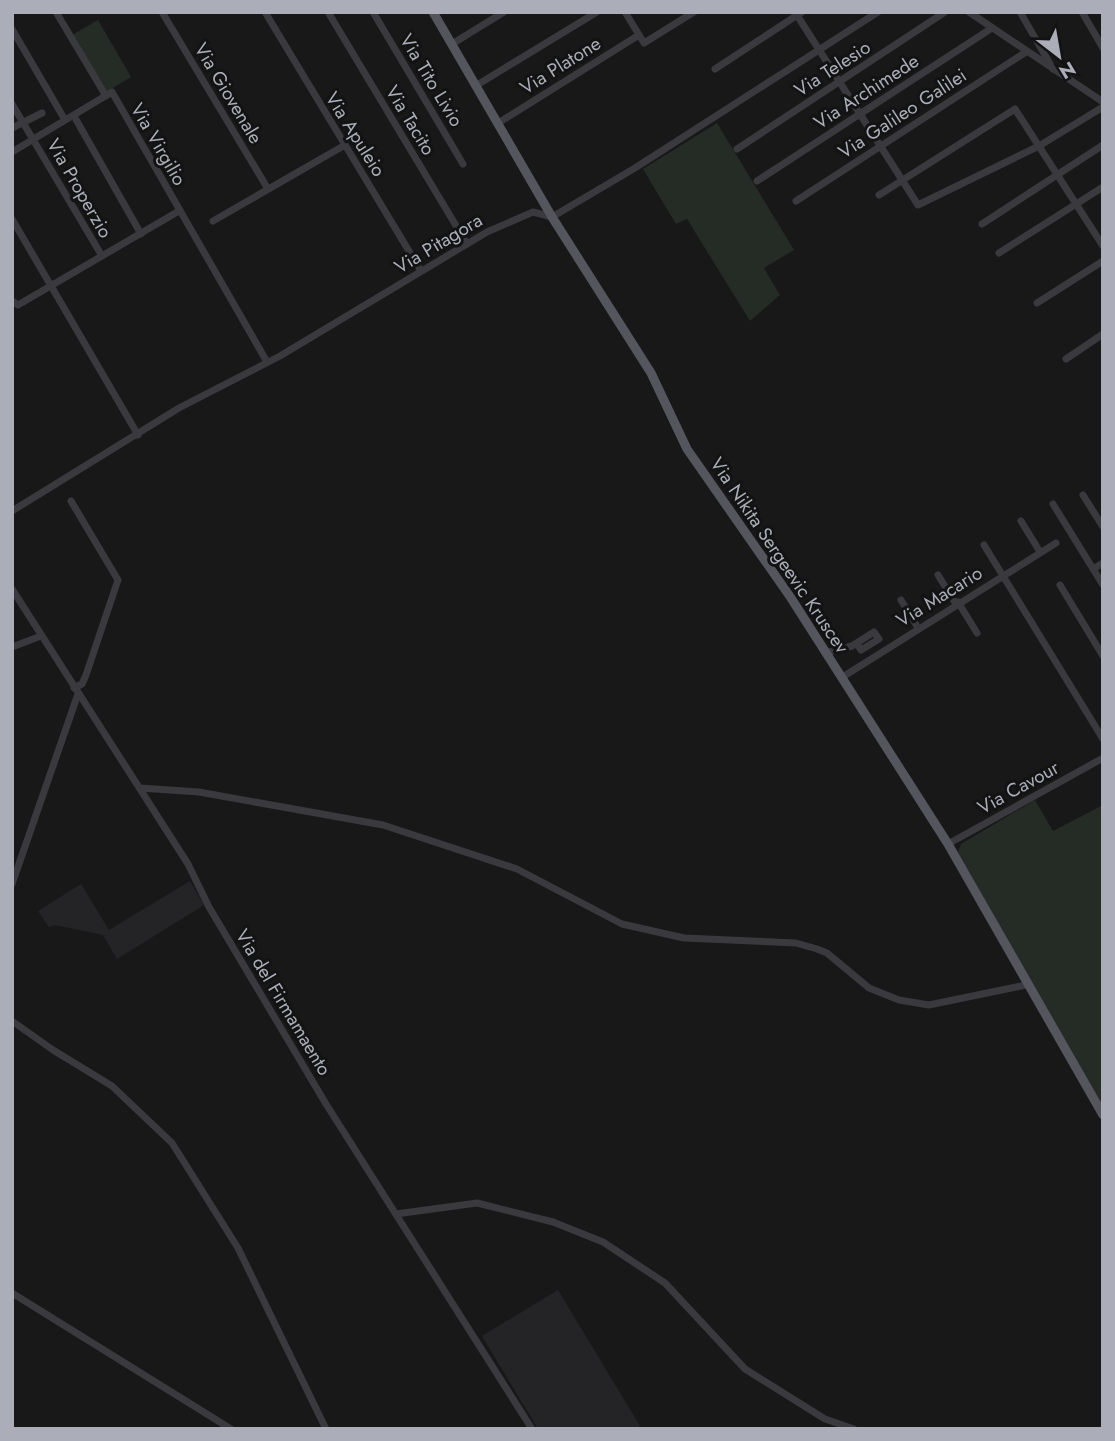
<svg xmlns="http://www.w3.org/2000/svg" width="1115" height="1441" viewBox="0 0 1115 1441" font-family="Jost,sans-serif">
<rect width="100%" height="100%" fill="#181819"/>
<g fill="#242426">
<polygon points="190,881 204,905 117,959 103,935 55,925 49,927 38,911 81,884 109,930"/>
<polygon points="558,1290 640,1426 635,1429 538,1429 482,1336"/>
</g>
<g fill="#242c25">
<polygon points="98,20 131,77 106,92 72,35"/>
<polygon points="717,123 794,250 764,268 780,295 750,321 687,219 676,224 643,169"/>
<polygon points="1035,800 1053,831 1103,805 1103,1109 958,852 961,844"/>
</g>
<g fill="none" stroke-linecap="round" stroke-linejoin="round">
<g stroke="#39393e" stroke-width="7">
<polyline points="56,12 106,96"/>
<polyline points="162,12 268,189"/>
<polyline points="265,12 421,271"/>
<polyline points="328,12 467,244"/>
<polyline points="373,12 463,164"/>
<polyline points="625,12 644,43 694,12"/>
<polyline points="795,12 918,205 1039,146 1103,107"/>
<polyline points="969,12 1103,102"/>
<polyline points="1020,12 1053,69"/>
<polyline points="1082,12 1103,48"/>
<polyline points="12,29 65,120"/>
<polyline points="452,44 504,12"/>
<polyline points="715,69 802,12"/>
<polyline points="477,85 597,12"/>
<polyline points="12,104 102,256"/>
<polyline points="74,116 141,234"/>
<polyline points="498,123 639,35"/>
<polyline points="12,128 42,113"/>
<polyline points="737,149 945,12"/>
<polyline points="12,152 112,92 267,362"/>
<polyline points="757,181 992,28"/>
<polyline points="879,195 1015,109 1103,246"/>
<polyline points="796,201 1026,52"/>
<polyline points="12,219 138,435"/>
<polyline points="213,221 345,145"/>
<polyline points="982,224 1103,145"/>
<polyline points="999,253 1103,187"/>
<polyline points="12,301 18,305 179,211"/>
<polyline points="1037,303 1103,261"/>
<polyline points="1066,359 1103,334"/>
<polyline points="1083,495 1103,527"/>
<polyline points="71,501 118,580 86,675 82,684 74,688"/>
<polyline points="1053,504 1103,585"/>
<polyline points="12,511 179,408 280,356 487,232 533,212 552,217 635,168 878,12"/>
<polyline points="1021,521 1040,552"/>
<polyline points="984,545 1103,739"/>
<polyline points="1093,569 1103,563"/>
<polyline points="938,575 956,604"/>
<polyline points="1060,585 1103,656"/>
<polyline points="12,589 188,864 209,907 326,1104 532,1429"/>
<polyline points="901,600 918,628"/>
<polyline points="958,602 977,633"/>
<polyline points="12,647 41,636"/>
<polyline points="825,653 852,646 874,632 879,639 861,650 857,644"/>
<polyline points="841,678 1056,543"/>
<polyline points="140,788 199,792 383,825 517,869 622,924 684,938 796,943 817,949 827,953 869,988 899,1000 929,1005 1026,985"/>
<polyline points="948,844 1103,758"/>
<polyline points="12,884 78,694"/>
<polyline points="12,1021 53,1050 112,1086 172,1143 238,1248 326,1429"/>
<polyline points="396,1214 477,1203 553,1222 603,1242 665,1283 745,1369 825,1419 854,1429"/>
<polyline points="12,1293 231,1429"/>
</g>
<polyline stroke="#55565d" stroke-width="9" points="433,12 552,217 651,373 687,449 791,598 948,844 1103,1115"/>
</g>
<g text-anchor="middle" stroke-width="6" stroke-linejoin="round" paint-order="stroke">
<g font-size="19" fill="#abaeb8" stroke="#131314">
<text transform="translate(560 65) rotate(-32)" y="7">Via Platone</text>
<text transform="translate(832 68) rotate(-33)" y="7">Via Telesio</text>
<text transform="translate(432 80) rotate(59)" y="7">Via Tito Livio</text>
<text transform="translate(866 91) rotate(-33)" y="7">Via Archimede</text>
<text transform="translate(229 93) rotate(59)" y="7">Via Giovenale</text>
<text transform="translate(902 113) rotate(-33)" y="7">Via Galileo Galilei</text>
<text transform="translate(411 120) rotate(59)" y="7">Via Tacito</text>
<text transform="translate(356 134) rotate(58)" y="7">Via Apuleio</text>
<text transform="translate(159 144) rotate(60)" y="7">Via Virgilio</text>
<text transform="translate(80 188) rotate(60)" y="7">Via Properzio</text>
<text transform="translate(438 243) rotate(-31)" y="7">Via Pitagora</text>
<text transform="translate(780 555) rotate(56)" y="7">Via Nikita Sergeevic Kruscev</text>
<text transform="translate(939 596) rotate(-32)" y="7">Via Macario</text>
<text transform="translate(1018 787) rotate(-29)" y="7">Via Cavour</text>
<text transform="translate(284 1002) rotate(59)" y="7">Via del Firmamaento</text>
</g>
</g>
<rect width="1115" height="1441" fill="none" stroke="#abaeb8" stroke-width="28"/>
<g transform="translate(1059 56) rotate(149)" stroke="#131314" stroke-width="5" paint-order="stroke">
<path d="M0-5L12 26L0 18L-12 26Z" fill="#abaeb8"/>
<text y="-10" font-size="19" font-weight="bold" text-anchor="middle" fill="#abaeb8">N</text>
</g>
</svg>
